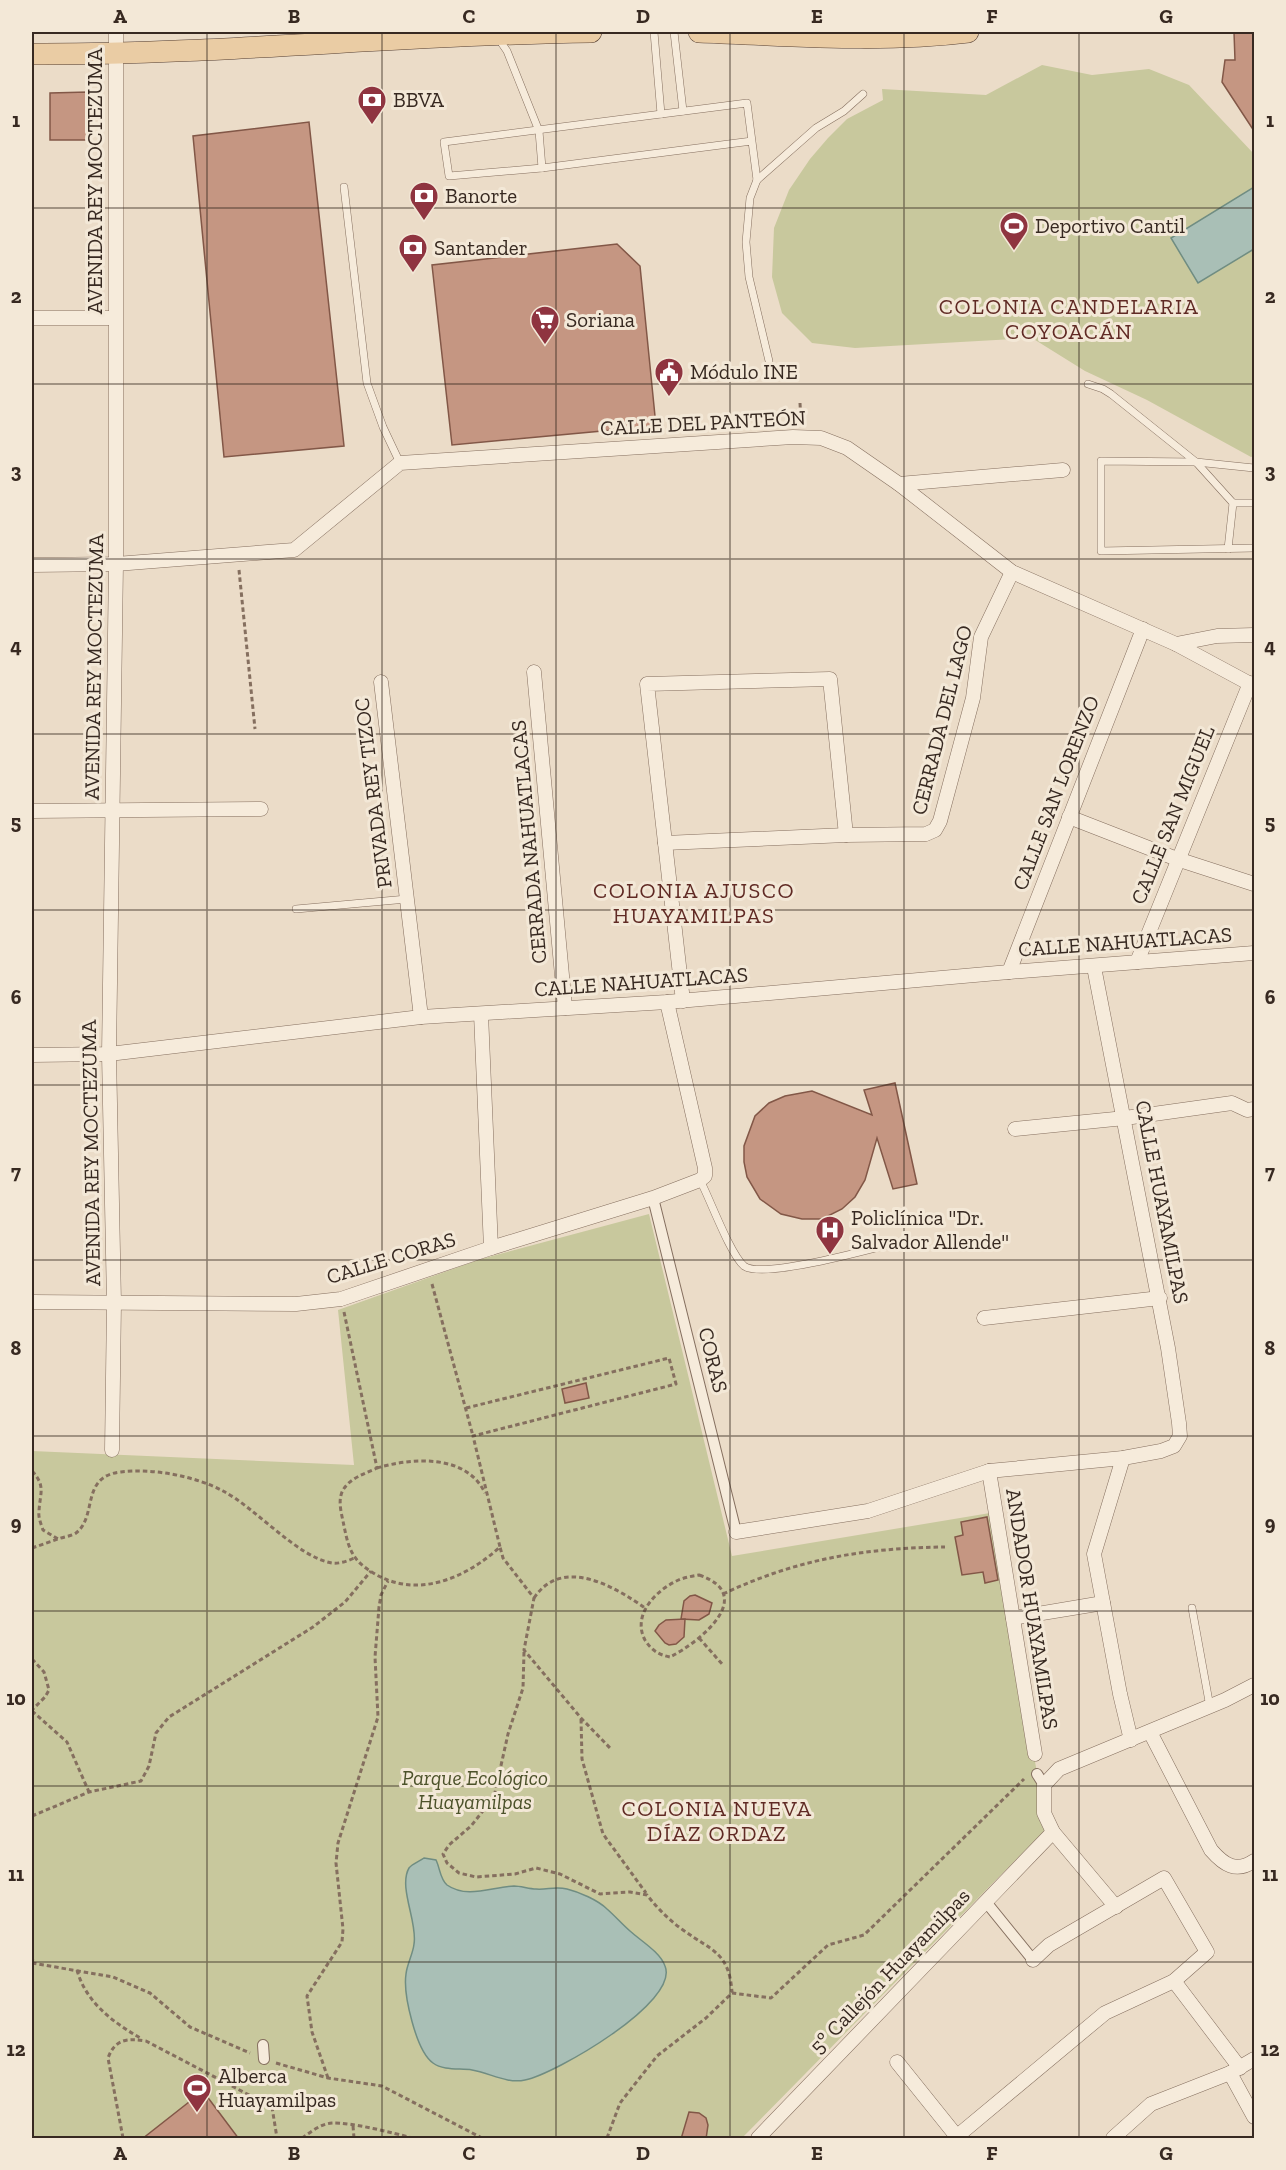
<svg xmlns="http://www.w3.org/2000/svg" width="1286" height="2170" viewBox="0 0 1286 2170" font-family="'Zilla Slab',serif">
<rect width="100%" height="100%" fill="#ebdcc8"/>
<g fill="#c8c89d">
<polygon points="1042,65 1092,75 1149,69 1189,85 1254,154 1254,456 1251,457 1147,400 1085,371 1032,338 855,348 812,343 782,313 772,277 774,228 789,190 810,159 828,138 847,119 883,100 882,89 986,95"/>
<polygon points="649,1214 732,1556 990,1513 1047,1828 742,2138 32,2138 32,1451 354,1465 338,1310 481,1259"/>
</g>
<g fill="#a9bfb6" stroke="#708d82" stroke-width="1.5">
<polygon points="1254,187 1254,249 1198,283 1171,238"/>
<path d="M424 1858 436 1860C440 1868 440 1879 447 1885 467 1899 492 1887 514 1886 521 1886 529 1889 536 1889 547 1890 555 1886 567 1889 579 1892 598 1900 607 1909 615 1916 622 1924 630 1931 641 1941 660 1952 665 1966 680 2002 555 2074 525 2080 507 2084 490 2073 472 2070 460 2068 444 2071 433 2063 416 2051 403 1994 406 1974 407 1964 413 1954 414 1944 418 1923 398 1887 409 1868 412 1864 420 1861 424 1858Z"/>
</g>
<g fill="#c59682" stroke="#825747" stroke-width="1.5">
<polygon points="1234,32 1254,32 1254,131 1222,82 1225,60 1235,60"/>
<polygon points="88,92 88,140 50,140 50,93"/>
<polygon points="309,122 344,446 224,457 193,136"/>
<polygon points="617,244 640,266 656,426 452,445 432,265"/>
<polygon points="895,1083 917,1184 893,1189 877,1138 865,1180 855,1197 842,1209 822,1219 802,1219 781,1214 760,1199 747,1177 744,1162 744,1146 755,1116 769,1103 785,1096 812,1091 872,1115 864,1090"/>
<polygon points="586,1383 589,1398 565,1403 562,1389"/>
<polygon points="987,1517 998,1580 985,1583 983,1572 962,1575 955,1537 963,1535 961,1522"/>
<polygon points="695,1595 712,1603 709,1614 699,1620 681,1619 684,1601 690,1596"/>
<polygon points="685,1619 684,1637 676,1644 669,1645 665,1643 655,1631 659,1625 666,1620"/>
<polygon points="203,2091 239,2139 142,2139"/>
<polygon points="689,2112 699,2113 706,2118 708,2125 706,2139 681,2139"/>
</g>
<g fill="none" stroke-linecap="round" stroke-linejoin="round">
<g stroke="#856f5f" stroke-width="8">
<g id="service">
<polyline points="654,32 661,114"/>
<polyline points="674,32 683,111"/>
<polyline points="498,38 507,51 539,131 542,168"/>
<polyline points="752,141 542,168 449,176 444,142 747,103 757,180 750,198 746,242 749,277 769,361"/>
<polyline points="757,180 816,128 844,111 863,94"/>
<polyline points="344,187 367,383 383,427 400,463"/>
<polyline points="1088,384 1103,389 1111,394 1196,462 1233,503 1228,549"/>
<polyline points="1254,468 1196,462 1101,461 1101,551 1254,548"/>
<polyline points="1233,503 1254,503"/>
<polyline points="296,909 407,899"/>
<path d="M700 1180C710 1199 730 1254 744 1266 763 1280 879 1247 906 1240"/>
<polyline points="1192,1608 1210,1707"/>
</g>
</g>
<g stroke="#856f5f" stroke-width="12">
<g id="pedestrian">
<polyline points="653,1198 736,1532"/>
<polyline points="1037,1774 1044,1785"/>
<polyline points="986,1902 1033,1960"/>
<polyline points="263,2045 264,2059"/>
</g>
</g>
<g stroke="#856f5f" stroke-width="15">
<g id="minor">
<polyline points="32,318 115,318"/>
<polyline points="899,484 1063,470"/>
<polyline points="32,565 116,564 294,550 400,463 793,437 821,438 847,448 899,484 1012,572 1176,644 1254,686"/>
<polyline points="1176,644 1217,636 1254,635"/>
<polyline points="534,672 565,1008"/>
<polyline points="381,682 421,1017"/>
<polyline points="32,811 261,809"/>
<polyline points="1069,817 1177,859 1254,884"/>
<polyline points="665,843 846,835 926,834 935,830 940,821 973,698 981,637 1012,572"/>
<polyline points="1137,962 1250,683"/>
<polyline points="1009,972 1143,629"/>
<polyline points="683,1001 647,684 830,679 846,835"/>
<polyline points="481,1014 491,1248"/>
<polyline points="32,1055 109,1054 421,1017 667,1002 1009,972 1254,953"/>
<polyline points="1015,1129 1125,1118 1232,1103 1247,1110 1254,1109"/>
<polyline points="32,1302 296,1304 341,1299 491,1248 653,1198 700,1180 705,1176 705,1168 667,1002"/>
<polyline points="984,1318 1160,1298"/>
<polyline points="112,1450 114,1303 109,1054 116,564 116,32"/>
<polyline points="1123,1458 1094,1554 1120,1694 1131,1740"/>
<polyline points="989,1471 1035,1754"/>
<polyline points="736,1532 868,1511 989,1471 1123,1458 1161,1451 1174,1446 1180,1436 1179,1423 1168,1348 1094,967"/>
<polyline points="1013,1618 1103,1603"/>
<path d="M1150 1732 1211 1850C1224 1865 1236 1873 1254 1861"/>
<polyline points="1116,1907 1053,1832 1044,1813 1044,1785 1059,1769 1225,1700 1254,1685"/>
<polyline points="1174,1981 1240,2068"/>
<polyline points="897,2062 958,2138"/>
<polyline points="1230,2073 1254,2117"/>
<polyline points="758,2138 1053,1832"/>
<polyline points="955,2138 1105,2013 1174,1981 1207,1952 1164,1878 1049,1945 1033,1960"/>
<polyline points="1113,2138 1151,2104 1230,2073 1254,2059"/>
</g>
</g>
<g stroke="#543e32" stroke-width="22">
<g id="primary">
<path d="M699 32C788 35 879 43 968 32"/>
<path d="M32 54C218 55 404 34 591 32"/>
</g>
</g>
<g stroke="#856f5f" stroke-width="3" stroke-dasharray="4.5 3" stroke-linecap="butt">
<polyline points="800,403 801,422"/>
<polyline points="239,570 255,729"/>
<polyline points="432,1284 473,1436"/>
<path d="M344 1312 377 1468C364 1474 350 1478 343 1490 337 1501 342 1515 344 1526 349 1551 353 1561 375 1574 418 1599 466 1578 500 1547L503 1558 534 1598 524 1650 581 1718 610 1748"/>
<polyline points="466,1408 669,1358 676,1384 473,1436 500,1547"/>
<path d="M377 1468C411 1458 466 1453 485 1493"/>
<path d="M32 1471C46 1486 40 1493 39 1511 38 1517 41 1524 43 1530L58 1539C63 1537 72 1536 76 1533 98 1516 80 1476 121 1472 152 1468 195 1476 223 1491 256 1508 297 1557 332 1563 339 1564 348 1561 354 1558"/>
<polyline points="32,1548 58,1539"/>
<path d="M699 1575C758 1595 700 1642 670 1657 659 1655 651 1650 645 1640 631 1614 658 1588 681 1579 687 1577 693 1576 699 1575Z"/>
<path d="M723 1594C797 1559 864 1548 945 1547"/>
<path d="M534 1598C562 1556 614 1586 645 1608"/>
<polyline points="699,1638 723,1665"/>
<path d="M524 1652 523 1688 508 1734 494 1797 471 1826 449 1845 443 1854 447 1863 459 1873 476 1877 515 1874 536 1868 560 1874 600 1894 630 1892 647 1895C658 1909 669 1920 683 1930 712 1951 729 1952 732 1992"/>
<polyline points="32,1659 44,1672 49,1690 45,1697 32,1710"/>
<polyline points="32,1711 67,1742 89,1792"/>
<polyline points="581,1719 582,1759 603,1834 646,1893"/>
<polyline points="32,1816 89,1792 141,1781 149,1766 156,1733 169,1717 313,1627 345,1602 371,1571"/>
<polyline points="32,1956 33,1962"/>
<polyline points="32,1963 113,1977 150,1993 190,2027 250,2053"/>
<path d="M77 1970C86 2003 114 2023 142 2039"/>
<polyline points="276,2063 328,2078 382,2086 482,2138"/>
<polyline points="328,2078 312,2032 307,1996 342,1942 343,1929 336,1863 338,1843 378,1717 375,1657 379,1607 381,1595 388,1581"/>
<polyline points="353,2126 354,2138"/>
<path d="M123 2138 108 2058C115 2039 127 2038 146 2041L272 2107 277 2138"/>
<path d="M302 2138C311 2132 320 2124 332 2123 350 2122 394 2133 412 2138"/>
<polyline points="607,2138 620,2103 657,2056 706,2018 732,1993 771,1998 828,1945 864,1935 1024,1779"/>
</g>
<use href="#service" stroke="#f6ebdb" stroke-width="7"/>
<use href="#pedestrian" stroke="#f6ebdb" stroke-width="10"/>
<use href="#minor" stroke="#f6ebdb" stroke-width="14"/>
<use href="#primary" stroke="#eacca4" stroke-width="21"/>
</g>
<path fill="none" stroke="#372921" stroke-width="1.5" stroke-opacity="0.55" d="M207 32V2138M382 32V2138M556 32V2138M730 32V2138M904 32V2138M1079 32V2138M32 208H1254M32 384H1254M32 559H1254M32 734H1254M32 910H1254M32 1085H1254M32 1260H1254M32 1436H1254M32 1611H1254M32 1786H1254M32 1962H1254"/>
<defs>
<g id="bank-pin" transform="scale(1.5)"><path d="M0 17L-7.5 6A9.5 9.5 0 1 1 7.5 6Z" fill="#8f3440" stroke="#f3e8d7"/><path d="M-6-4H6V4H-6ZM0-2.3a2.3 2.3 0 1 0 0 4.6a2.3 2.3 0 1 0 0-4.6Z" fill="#fff"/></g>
<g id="stadium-pin" transform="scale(1.5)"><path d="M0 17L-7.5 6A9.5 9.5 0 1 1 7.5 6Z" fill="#8f3440" stroke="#f3e8d7"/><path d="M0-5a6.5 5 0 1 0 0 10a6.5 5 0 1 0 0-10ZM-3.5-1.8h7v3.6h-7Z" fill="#fff"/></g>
<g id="supermarket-pin" transform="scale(1.5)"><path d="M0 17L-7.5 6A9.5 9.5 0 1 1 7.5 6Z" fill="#8f3440" stroke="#f3e8d7"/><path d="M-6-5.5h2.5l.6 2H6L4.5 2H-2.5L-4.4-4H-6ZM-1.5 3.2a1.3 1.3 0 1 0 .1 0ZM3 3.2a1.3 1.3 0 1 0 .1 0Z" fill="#fff"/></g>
<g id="civic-pin" transform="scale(1.5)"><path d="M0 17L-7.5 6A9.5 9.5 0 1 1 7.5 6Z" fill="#8f3440" stroke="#f3e8d7"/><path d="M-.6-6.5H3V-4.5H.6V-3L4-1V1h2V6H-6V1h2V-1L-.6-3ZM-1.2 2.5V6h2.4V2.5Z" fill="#fff"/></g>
<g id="hospital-pin" transform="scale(1.5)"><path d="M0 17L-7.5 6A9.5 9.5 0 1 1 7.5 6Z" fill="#8f3440" stroke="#f3e8d7"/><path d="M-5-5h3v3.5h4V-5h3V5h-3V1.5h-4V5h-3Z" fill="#fff"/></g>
</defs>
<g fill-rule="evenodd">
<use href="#bank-pin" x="372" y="100"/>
<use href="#bank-pin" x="424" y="196"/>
<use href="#stadium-pin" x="1014" y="226"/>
<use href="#bank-pin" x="413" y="248"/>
<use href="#supermarket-pin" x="545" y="320"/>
<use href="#civic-pin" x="669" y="372"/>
<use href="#hospital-pin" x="830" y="1230"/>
<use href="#stadium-pin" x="197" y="2088"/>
</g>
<g text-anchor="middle" stroke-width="6" stroke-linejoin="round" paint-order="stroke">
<g font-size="21" fill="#372921" stroke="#f3e8d7" text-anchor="start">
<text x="393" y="107">BBVA</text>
<text x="445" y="203">Banorte</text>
<text x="1035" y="233">Deportivo Cantil</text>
<text x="434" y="255">Santander</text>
<text x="566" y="327">Soriana</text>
<text x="690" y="379">Módulo INE</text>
<text x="851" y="1225">Policlínica "Dr.<tspan x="851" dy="24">Salvador Allende"</tspan></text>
<text x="218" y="2083">Alberca<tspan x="218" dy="24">Huayamilpas</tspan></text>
</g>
<g font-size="21" fill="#372921" stroke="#f3e8d7">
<text transform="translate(95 181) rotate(-90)" y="7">AVENIDA REY MOCTEZUMA</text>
<text transform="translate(703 423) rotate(-3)" y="7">CALLE DEL PANTEÓN</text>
<text transform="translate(94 667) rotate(-89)" y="7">AVENIDA REY MOCTEZUMA</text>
<text transform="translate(942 720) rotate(-76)" y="7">CERRADA DEL LAGO</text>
<text transform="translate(373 793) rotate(-97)" y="7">PRIVADA REY TIZOC</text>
<text transform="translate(1056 793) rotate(-69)" y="7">CALLE SAN LORENZO</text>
<text transform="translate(1173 815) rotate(-68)" y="7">CALLE SAN MIGUEL</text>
<text transform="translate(529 842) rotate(-95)" y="7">CERRADA NAHUATLACAS</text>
<text transform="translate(1125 942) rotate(-4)" y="7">CALLE NAHUATLACAS</text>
<text transform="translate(641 982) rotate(-4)" y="7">CALLE NAHUATLACAS</text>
<text transform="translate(91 1153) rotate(-91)" y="7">AVENIDA REY MOCTEZUMA</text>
<text transform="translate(1162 1202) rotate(79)" y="7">CALLE HUAYAMILPAS</text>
<text transform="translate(391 1258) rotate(-17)" y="7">CALLE CORAS</text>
<text transform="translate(713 1360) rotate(76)" y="7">CORAS</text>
<text transform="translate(1032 1609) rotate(81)" y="7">ANDADOR HUAYAMILPAS</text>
<text transform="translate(890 1971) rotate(-46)" y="7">5º Callejón Huayamilpas</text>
</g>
<g font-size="21" font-style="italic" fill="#4c522a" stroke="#f3e8d7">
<text x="475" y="1785">Parque Ecológico<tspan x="475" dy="24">Huayamilpas</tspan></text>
</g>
<g font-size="22" letter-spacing="1.5" fill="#602a24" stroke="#f3e8d7">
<text x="1069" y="314">COLONIA CANDELARIA<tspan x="1069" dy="25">COYOACÁN</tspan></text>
<text x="694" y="898">COLONIA AJUSCO<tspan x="694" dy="25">HUAYAMILPAS</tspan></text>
<text x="717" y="1816">COLONIA NUEVA<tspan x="717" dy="25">DÍAZ ORDAZ</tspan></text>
</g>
</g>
<rect width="1286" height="2170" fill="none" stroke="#f3e8d7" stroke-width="66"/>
<rect x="33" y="33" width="1220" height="2104" fill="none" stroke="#372921" stroke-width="2"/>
<g font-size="20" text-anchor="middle" font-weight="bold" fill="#372921">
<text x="120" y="23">A</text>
<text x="294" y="23">B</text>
<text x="469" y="23">C</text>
<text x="643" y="23">D</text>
<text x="817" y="23">E</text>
<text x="992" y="23">F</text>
<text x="1166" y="23">G</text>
<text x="16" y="127">1</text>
<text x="1270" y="127">1</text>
<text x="16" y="303">2</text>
<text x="1270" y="303">2</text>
<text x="16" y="478">3</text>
<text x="1270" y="478">3</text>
<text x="16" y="653">4</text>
<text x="1270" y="653">4</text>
<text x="16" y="829">5</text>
<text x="1270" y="829">5</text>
<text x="16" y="1004">6</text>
<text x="1270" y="1004">6</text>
<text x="16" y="1179">7</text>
<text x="1270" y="1179">7</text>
<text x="16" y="1355">8</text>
<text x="1270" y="1355">8</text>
<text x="16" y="1530">9</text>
<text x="1270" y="1530">9</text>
<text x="16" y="1705">10</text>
<text x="1270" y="1705">10</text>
<text x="16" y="1881">11</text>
<text x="1270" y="1881">11</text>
<text x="16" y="2056">12</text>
<text x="1270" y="2056">12</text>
<text x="120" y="2160">A</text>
<text x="294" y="2160">B</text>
<text x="469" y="2160">C</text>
<text x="643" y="2160">D</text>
<text x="817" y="2160">E</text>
<text x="992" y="2160">F</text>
<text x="1166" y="2160">G</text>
</g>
</svg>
